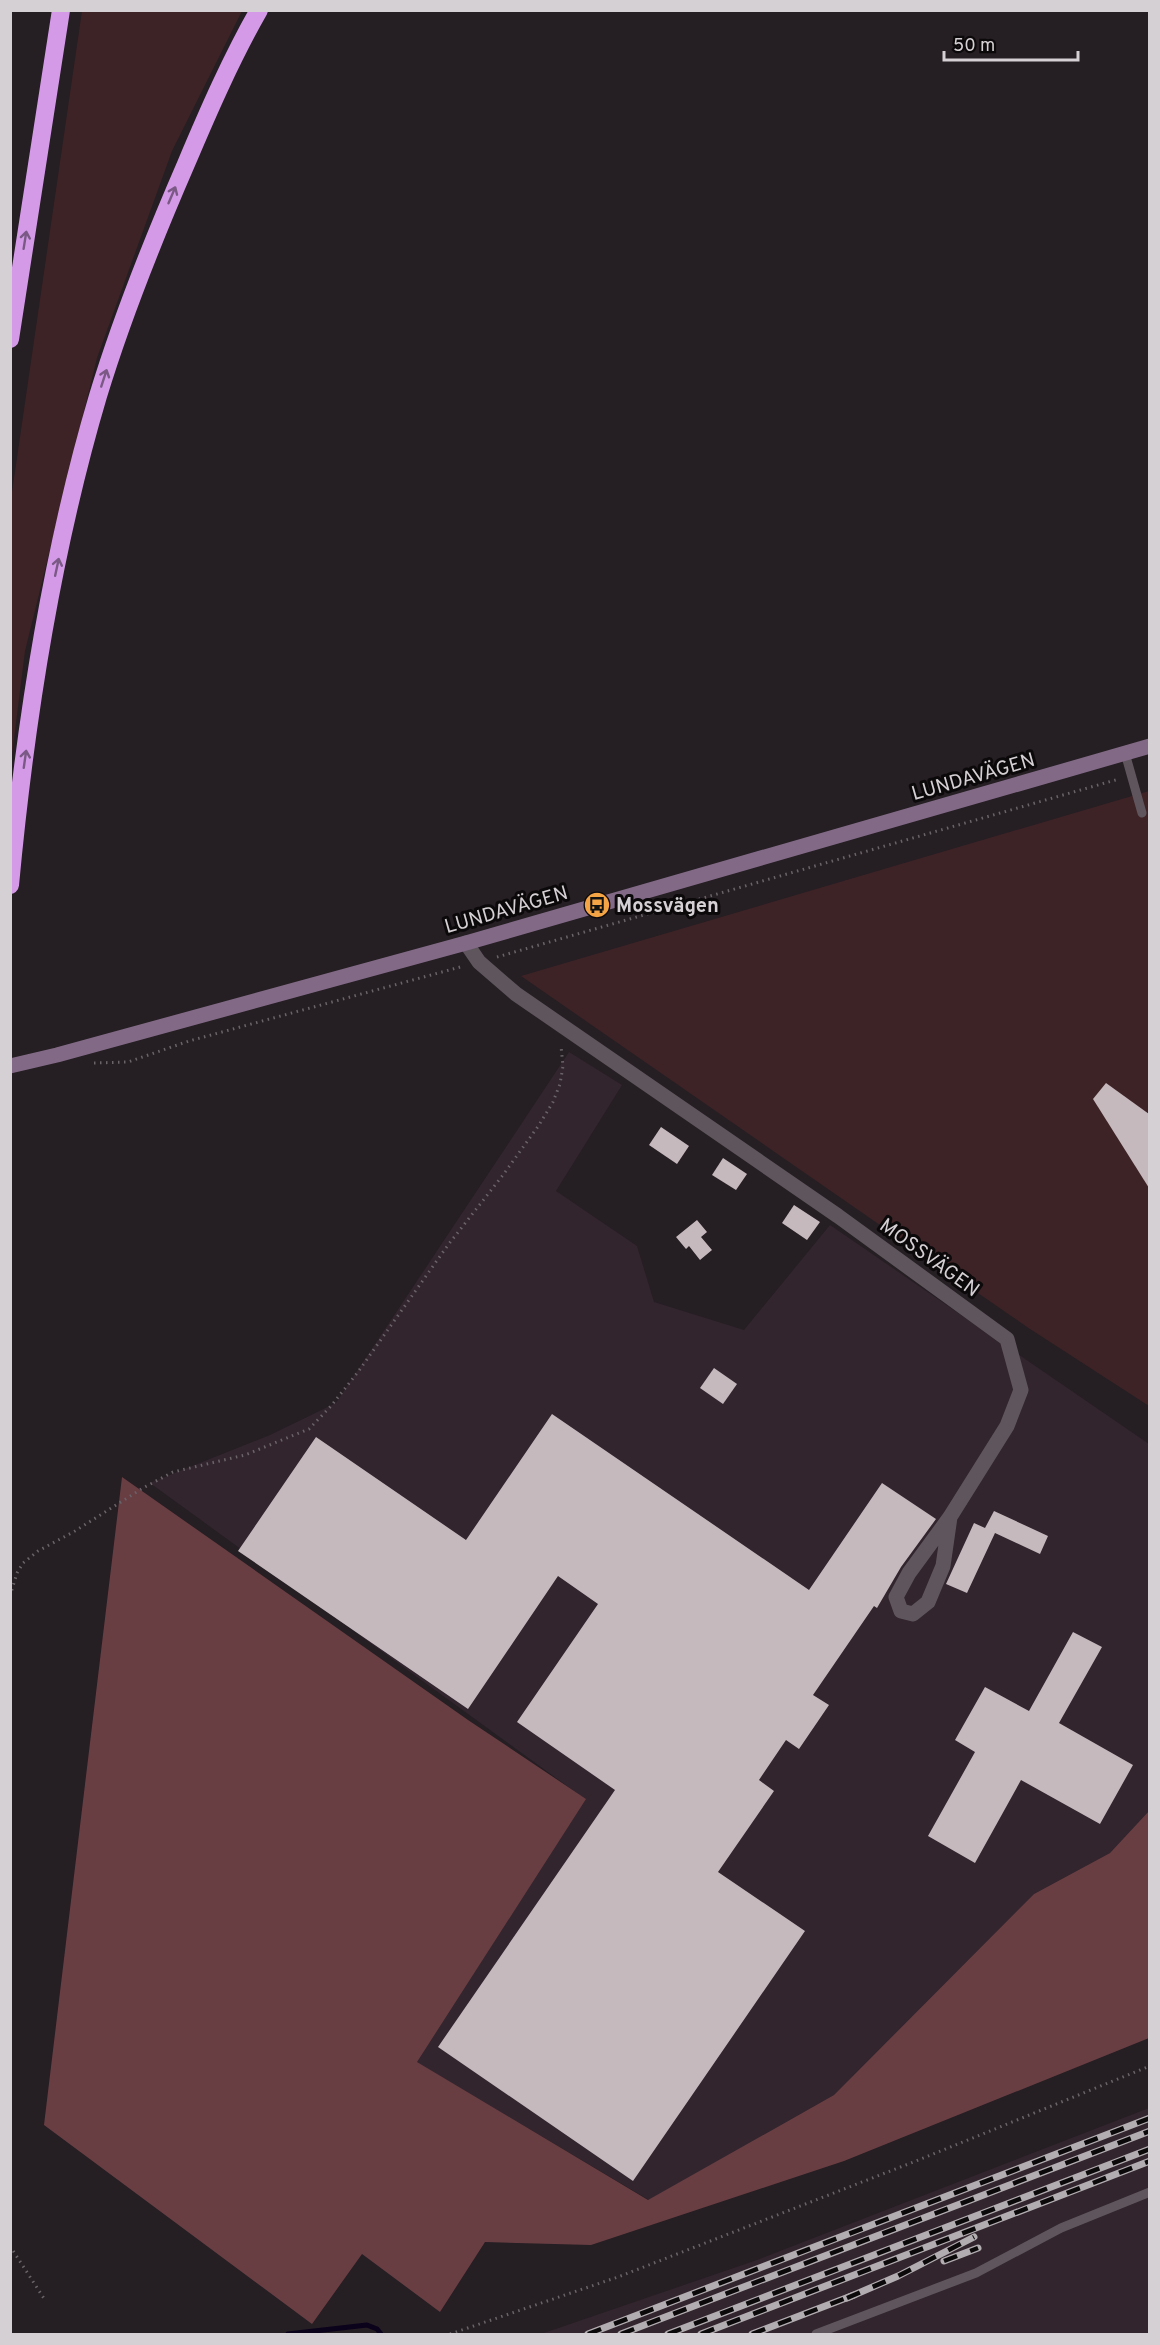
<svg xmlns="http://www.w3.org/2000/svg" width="1160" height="2345" viewBox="0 0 1160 2345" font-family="Overpass,sans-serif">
<rect width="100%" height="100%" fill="#251e23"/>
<g fill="#32252e">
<polygon points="569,1052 622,1085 556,1191 637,1246 654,1302 744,1330 830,1225 1149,1444 1149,1811 1110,1853 1034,1894 834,2095 649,2200 416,2062 585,1799 150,1483 270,1435 336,1403"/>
<polygon points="1149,2108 1149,2334 541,2334 757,2260"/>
</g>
<g fill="#3d2326">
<polygon points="82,11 242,11 172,151 97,358 25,651 11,763 11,499"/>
<polygon points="1149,791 1149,1406 1027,1327 521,976"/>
</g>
<polygon fill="#683e43" points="122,1477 468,1720 586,1799 417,2062 648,2200 834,2095 1034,1894 1110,1853 1149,1811 1149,2038 844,2161 591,2245 485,2242 440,2312 362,2254 312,2324 44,2125"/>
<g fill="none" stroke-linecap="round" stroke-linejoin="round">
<polyline stroke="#0b021b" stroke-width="5" points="288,2334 367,2325 377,2329 381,2334"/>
</g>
<g fill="#c5b9bd">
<polygon points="1106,1083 1149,1114 1149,1188 1093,1099"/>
<polygon points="661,1127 689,1146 677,1164 649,1145"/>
<polygon points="723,1158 747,1174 736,1190 712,1175"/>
<polygon points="794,1205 820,1222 807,1240 782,1223"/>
<polygon points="697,1220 707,1232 701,1237 712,1250 700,1260 689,1246 686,1249 676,1237"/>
<polygon points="714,1368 737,1384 723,1404 700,1388"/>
<polygon points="552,1414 809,1590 882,1483 936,1519 901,1567 877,1608 874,1606 813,1695 829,1705 799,1749 786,1740 759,1780 774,1791 718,1872 805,1931 633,2181 438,2047 615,1790 517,1722 598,1604 558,1576 468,1709 238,1551 316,1437 466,1540"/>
<polygon points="994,1511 1048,1536 1040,1554 995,1533 967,1593 946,1584 974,1523 985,1528"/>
<polygon points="1073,1632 1102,1647 1059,1723 1133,1765 1100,1824 1021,1780 975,1863 928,1836 975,1752 955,1740 985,1687 1029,1711"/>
</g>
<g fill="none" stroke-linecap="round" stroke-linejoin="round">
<g stroke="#6a6368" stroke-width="3" stroke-dasharray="1.5 4.5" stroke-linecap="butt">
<polyline points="497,957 1119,779"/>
<polyline points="94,1063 128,1062 189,1041 464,966"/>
<polyline points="10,1596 17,1573 23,1563 38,1551 75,1531 143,1488 173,1472 245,1455 309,1429 331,1406 358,1372 448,1245 503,1175 539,1125 553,1102 560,1084 563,1066 561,1046"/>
<polyline points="10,2246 45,2300"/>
<polyline points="450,2334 618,2277 916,2161 1150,2066"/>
</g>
<g stroke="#5f565d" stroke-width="9">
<polyline points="1125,753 1142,813"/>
<polyline points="816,2334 976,2273 1061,2228 1150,2192"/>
</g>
<polyline stroke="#5f565d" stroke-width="15" points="466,943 479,962 516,994 838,1216 1007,1339 1021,1390 1007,1426 950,1517 909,1573 896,1597 901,1611 913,1614 928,1602 943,1566 950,1517"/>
<polyline stroke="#826a87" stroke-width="15" points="10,1066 57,1055 466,943 1150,746"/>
<g stroke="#d49ae8" stroke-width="18">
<polyline points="10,339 61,10"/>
<path d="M10 885C25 724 52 551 98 396 122 317 153 240 186 164 208 112 231 59 259 10"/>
</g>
<g stroke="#b2adb0" stroke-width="7">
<g id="rail">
<polyline points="944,2261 978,2248"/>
<polyline points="847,2298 898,2276 974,2237"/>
<polyline points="588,2334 1150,2118"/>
<polyline points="621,2334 1150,2131"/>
<polyline points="668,2334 1150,2149"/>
<polyline points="701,2334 1150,2161"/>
<polyline points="752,2334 854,2295"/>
</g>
</g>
<use href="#rail" stroke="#0c090b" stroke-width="4.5" stroke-dasharray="14" stroke-linecap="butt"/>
</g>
<defs><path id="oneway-shaft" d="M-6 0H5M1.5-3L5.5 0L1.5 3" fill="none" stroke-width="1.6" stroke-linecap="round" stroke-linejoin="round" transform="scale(1.5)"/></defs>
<g stroke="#7a5985">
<use href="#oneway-shaft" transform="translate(172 195) rotate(-67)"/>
<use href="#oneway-shaft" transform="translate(25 240) rotate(-81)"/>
<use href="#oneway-shaft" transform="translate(104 378) rotate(-72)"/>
<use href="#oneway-shaft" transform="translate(57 567) rotate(-78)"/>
<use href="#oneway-shaft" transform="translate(25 759) rotate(-82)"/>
</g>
<defs>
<g id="bus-disc" transform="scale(1.35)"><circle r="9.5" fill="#f4a345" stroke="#0c090b"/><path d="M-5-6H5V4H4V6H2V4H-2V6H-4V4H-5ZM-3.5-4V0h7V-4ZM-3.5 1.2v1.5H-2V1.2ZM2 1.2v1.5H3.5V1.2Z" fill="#111"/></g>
</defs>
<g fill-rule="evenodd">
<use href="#bus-disc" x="597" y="905"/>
</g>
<g text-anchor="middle" stroke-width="6" stroke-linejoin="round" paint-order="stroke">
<g font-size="20" fill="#d5d0d3" stroke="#0c090b">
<text transform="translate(973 776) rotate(-16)" y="7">LUNDAVÄGEN</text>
<text transform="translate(506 909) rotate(-16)" y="7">LUNDAVÄGEN</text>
<text transform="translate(930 1257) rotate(36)" y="7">MOSSVÄGEN</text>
</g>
<g font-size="20" font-weight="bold" fill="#d5d0d3" stroke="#0c090b" text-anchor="start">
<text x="616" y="912">Mossvägen</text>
</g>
</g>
<rect width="1160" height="2345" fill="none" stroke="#d5d0d3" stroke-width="24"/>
<path d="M944 51v9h134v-9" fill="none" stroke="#d5d0d3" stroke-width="3"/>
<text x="953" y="51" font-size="18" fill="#d5d0d3" stroke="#0c090b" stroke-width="4.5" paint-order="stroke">50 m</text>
</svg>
